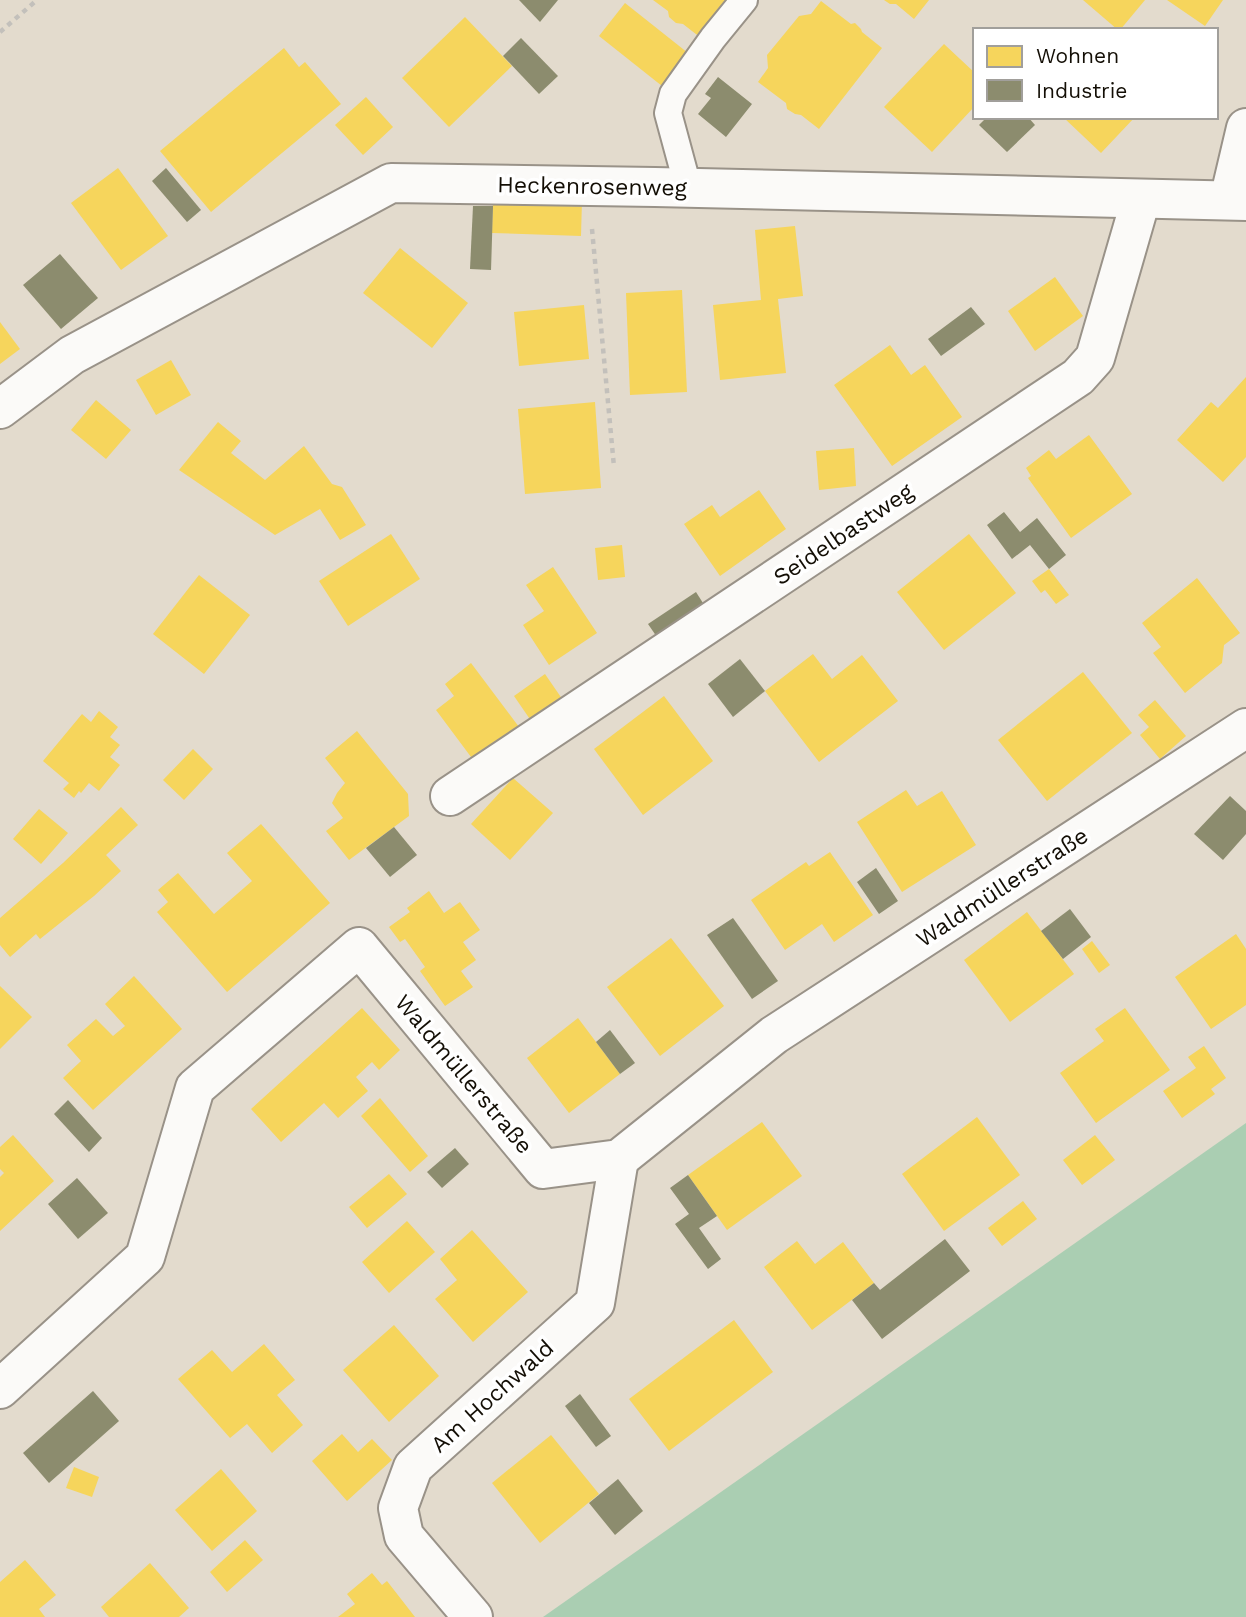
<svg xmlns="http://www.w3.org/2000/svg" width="1246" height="1617" viewBox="0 0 1246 1617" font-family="'Work Sans',sans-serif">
<rect width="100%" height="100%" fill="#e3dbcd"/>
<polygon fill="#aaceb2" points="1246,1123 1246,1617 543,1617"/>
<g fill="#f6d55c">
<polygon points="653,0 731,0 701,38 683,24 676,23 669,17 668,11"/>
<polygon points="884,0 929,0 914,19 896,4 890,4"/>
<polygon points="1083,0 1145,0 1120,30 1118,30"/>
<polygon points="1167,0 1223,0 1205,26"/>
<polygon points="821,1 851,24 855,23 861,29 862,32 882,48 819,129 801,115 795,114 787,109 786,103 758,82 768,68 767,55 799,16 811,14"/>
<polygon points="625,3 688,53 662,86 599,36"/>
<polygon points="465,17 512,66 449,127 402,78"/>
<polygon points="944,44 975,73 975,106 932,152 884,107"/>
<polygon points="284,48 299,67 305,62 341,104 211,212 160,151"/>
<polygon points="366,97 393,127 363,155 335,125"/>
<polygon points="1063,117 1135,117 1101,153"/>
<polygon points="118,168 168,236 121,270 71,203"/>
<polygon points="493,198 582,200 581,236 492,233"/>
<polygon points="795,226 803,296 778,299 786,373 720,380 713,305 761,300 755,230"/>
<polygon points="400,248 468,303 432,348 363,293"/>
<polygon points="1055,277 1083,316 1035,351 1008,311"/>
<polygon points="682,290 687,392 630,395 626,293"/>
<polygon points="584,305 589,359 519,366 514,312"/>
<polygon points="0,322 20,349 0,364"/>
<polygon points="890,345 911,375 925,365 962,417 892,466 834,385"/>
<polygon points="171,360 191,395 156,415 136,380"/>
<polygon points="1246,377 1246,457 1223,482 1177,440 1211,402 1218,408"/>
<polygon points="96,400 131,430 106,459 71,430"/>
<polygon points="595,402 601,488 525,494 518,409"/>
<polygon points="218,422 241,441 231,453 265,480 304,446 332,484 342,487 366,525 340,540 320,509 275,535 179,470"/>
<polygon points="1089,435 1132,494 1071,538 1028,478 1031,476 1026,468 1049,450 1056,459"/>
<polygon points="854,448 856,486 819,490 816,451"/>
<polygon points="759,490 786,529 720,576 684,524 712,505 720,517"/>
<polygon points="391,534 420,579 348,626 319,581"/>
<polygon points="969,534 1016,593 944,650 897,592"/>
<polygon points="622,545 625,577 598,580 595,548"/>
<polygon points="553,567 597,633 549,665 523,625 544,611 526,585"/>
<polygon points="1049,569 1069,595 1056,604 1045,590 1041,593 1032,581"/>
<polygon points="199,575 250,615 204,674 153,634"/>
<polygon points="1197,578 1240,633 1224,645 1222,663 1185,693 1153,653 1161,647 1142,623"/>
<polygon points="813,654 832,679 862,655 898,701 819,762 765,691"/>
<polygon points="471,663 519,727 474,761 436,710 454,696 445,684"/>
<polygon points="1083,672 1132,733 1047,801 998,740"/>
<polygon points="545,674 567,706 536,728 514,696"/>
<polygon points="664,696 713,761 643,815 594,749"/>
<polygon points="1155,700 1186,736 1160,759 1140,735 1149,727 1138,715"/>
<polygon points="99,711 118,727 110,737 120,745 110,757 120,765 99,791 89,783 81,793 79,791 74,798 63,789 69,783 43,761 82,714 91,722"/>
<polygon points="357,731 408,794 409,816 349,860 326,831 343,818 332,803 337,793 345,783 325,758"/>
<polygon points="193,749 213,769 184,800 163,780"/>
<polygon points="513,778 553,813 510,860 471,824"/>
<polygon points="906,790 917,806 942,791 976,845 902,892 857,822"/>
<polygon points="121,807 138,825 106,855 121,871 94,896 40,939 36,934 10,957 0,945 0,918 63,863"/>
<polygon points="39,809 68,833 41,864 13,839"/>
<polygon points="261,824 330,903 227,992 157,912 168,902 158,890 178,873 214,914 252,881 227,853"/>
<polygon points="830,852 873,915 834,942 822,924 785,950 751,900 806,862 809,866"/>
<polygon points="429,891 444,913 460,902 480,930 463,942 476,960 461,971 473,987 445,1006 420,971 425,967 405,939 400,942 389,927 410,912 407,908"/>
<polygon points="1027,912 1074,974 1010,1022 964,960"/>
<polygon points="1236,934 1246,949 1246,1005 1211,1029 1175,977"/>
<polygon points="671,938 724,1006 660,1056 607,987"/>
<polygon points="1092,941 1110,965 1099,973 1082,949"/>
<polygon points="134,976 182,1029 93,1110 63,1078 81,1061 67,1045 96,1019 113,1036 125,1026 105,1004"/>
<polygon points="0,986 32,1017 0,1049"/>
<polygon points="362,1008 400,1050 379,1070 372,1062 356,1077 368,1091 338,1118 324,1103 281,1142 251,1109"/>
<polygon points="1125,1008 1170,1070 1096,1123 1060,1073 1104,1041 1095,1029"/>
<polygon points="578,1018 620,1074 569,1113 527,1058"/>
<polygon points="1204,1046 1226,1078 1211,1089 1215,1094 1182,1118 1163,1091 1196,1068 1188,1057"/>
<polygon points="380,1098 428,1156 410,1172 361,1116"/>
<polygon points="977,1117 1020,1175 944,1231 902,1174"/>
<polygon points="762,1122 802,1176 727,1230 688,1175"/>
<polygon points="13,1135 54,1181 0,1231 0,1177 4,1173 0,1169 0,1147"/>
<polygon points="1095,1135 1115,1160 1082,1185 1063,1160"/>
<polygon points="389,1174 407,1194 367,1228 349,1207"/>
<polygon points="1023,1201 1037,1219 1002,1246 988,1228"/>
<polygon points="407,1221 435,1252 389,1293 362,1262"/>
<polygon points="472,1230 528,1292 473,1342 435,1299 457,1280 440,1259"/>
<polygon points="797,1241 815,1264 843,1242 874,1283 812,1330 764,1267"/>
<polygon points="734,1320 773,1372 669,1451 629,1399"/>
<polygon points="394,1325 439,1376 389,1422 343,1370"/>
<polygon points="264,1344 295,1380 277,1395 303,1425 272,1453 247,1424 230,1438 178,1379 212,1350 232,1372"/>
<polygon points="342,1434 358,1452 372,1439 392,1460 347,1501 312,1461"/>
<polygon points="551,1435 599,1494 540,1543 492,1483"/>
<polygon points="74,1467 99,1477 92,1497 66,1488"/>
<polygon points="221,1469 257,1511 212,1551 175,1510"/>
<polygon points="245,1540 263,1560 227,1592 210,1572"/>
<polygon points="25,1560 56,1595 39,1609 45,1617 0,1617 0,1582"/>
<polygon points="150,1563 189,1608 179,1617 109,1617 101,1607"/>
<polygon points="372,1573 382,1585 387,1581 415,1617 338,1617 355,1604 347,1594"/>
</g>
<g fill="#8c8c6e">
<polygon points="519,0 558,0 540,22"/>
<polygon points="521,38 558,76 539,94 503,56"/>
<polygon points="718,77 752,104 726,137 698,114 711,98 705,94"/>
<polygon points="987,117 1028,117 1035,125 1007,152 979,125"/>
<polygon points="166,168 201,210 187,222 152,181"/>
<polygon points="473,206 493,206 491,270 470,269"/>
<polygon points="60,254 98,298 61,329 23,285"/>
<polygon points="971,307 985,324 941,356 928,339"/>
<polygon points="1004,512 1020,532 1037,518 1066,555 1049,569 1030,545 1012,559 987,525"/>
<polygon points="696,592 708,611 661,643 648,624"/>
<polygon points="740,659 765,691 733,717 708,684"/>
<polygon points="1230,796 1246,811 1246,834 1223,860 1194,834"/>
<polygon points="394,827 417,855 390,877 366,848"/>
<polygon points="876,868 898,901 879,914 857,882"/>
<polygon points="1070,909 1091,937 1063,959 1041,931"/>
<polygon points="733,918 778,981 752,999 707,935"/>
<polygon points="610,1030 635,1063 620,1074 596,1042"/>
<polygon points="68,1100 102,1138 89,1152 54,1114"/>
<polygon points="455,1148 469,1164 442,1188 427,1172"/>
<polygon points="688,1175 717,1216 699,1228 721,1259 708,1269 675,1224 689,1214 670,1188"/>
<polygon points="77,1178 108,1213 78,1239 48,1204"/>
<polygon points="945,1239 970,1271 882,1339 852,1300 874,1283 880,1290"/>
<polygon points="93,1391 119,1421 49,1483 23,1453"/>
<polygon points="580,1394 611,1436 596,1447 565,1406"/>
<polygon points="618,1479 643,1511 615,1535 589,1503"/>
</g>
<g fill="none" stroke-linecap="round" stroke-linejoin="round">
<g stroke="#999288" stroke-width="30">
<polyline id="lane" points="688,187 668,113 673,94 713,38 744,0"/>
</g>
<g stroke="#999288" stroke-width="42">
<g id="street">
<polyline points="1229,200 1246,128"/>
<polyline points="0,409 72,355 391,183 655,187 1246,201"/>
<polyline points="450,796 1078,377 1095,358 1141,199"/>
<polyline points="0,1389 145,1257 195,1088 359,947 543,1169 619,1159 774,1035 1246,728"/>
<polyline points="473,1617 404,1536 398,1508 413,1467 595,1303 619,1159"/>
</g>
</g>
<g stroke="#c3c0bb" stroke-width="4.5" stroke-dasharray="5 5" stroke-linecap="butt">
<polyline points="0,32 37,0"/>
<polyline points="592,229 614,467"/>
</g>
<use href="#lane" stroke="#fbfaf8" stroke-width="26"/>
<use href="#street" stroke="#fbfaf8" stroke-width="38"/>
</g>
<g text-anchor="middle" stroke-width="7" stroke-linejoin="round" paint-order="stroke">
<g font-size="23" fill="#130e05" stroke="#fff">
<text transform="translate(592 186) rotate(1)" y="8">Heckenrosenweg</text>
<text transform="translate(843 534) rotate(-34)" y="8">Seidelbastweg</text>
<text transform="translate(1002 887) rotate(-33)" y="8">Waldmüllerstraße</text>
<text transform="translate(464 1074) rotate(50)" y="8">Waldmüllerstraße</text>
<text transform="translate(492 1396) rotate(-42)" y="8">Am Hochwald</text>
</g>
</g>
<rect x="973" y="28" width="245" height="91" fill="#ffffff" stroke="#a19f9b" stroke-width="2"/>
<rect x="987" y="46" width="35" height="21" fill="#f6d55c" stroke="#a19f9b" stroke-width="2"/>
<text x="1036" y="63" font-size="21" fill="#130e05">Wohnen</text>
<rect x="987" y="80" width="35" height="21" fill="#8c8c6e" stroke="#a19f9b" stroke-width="2"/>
<text x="1036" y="98" font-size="21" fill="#130e05">Industrie</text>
</svg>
